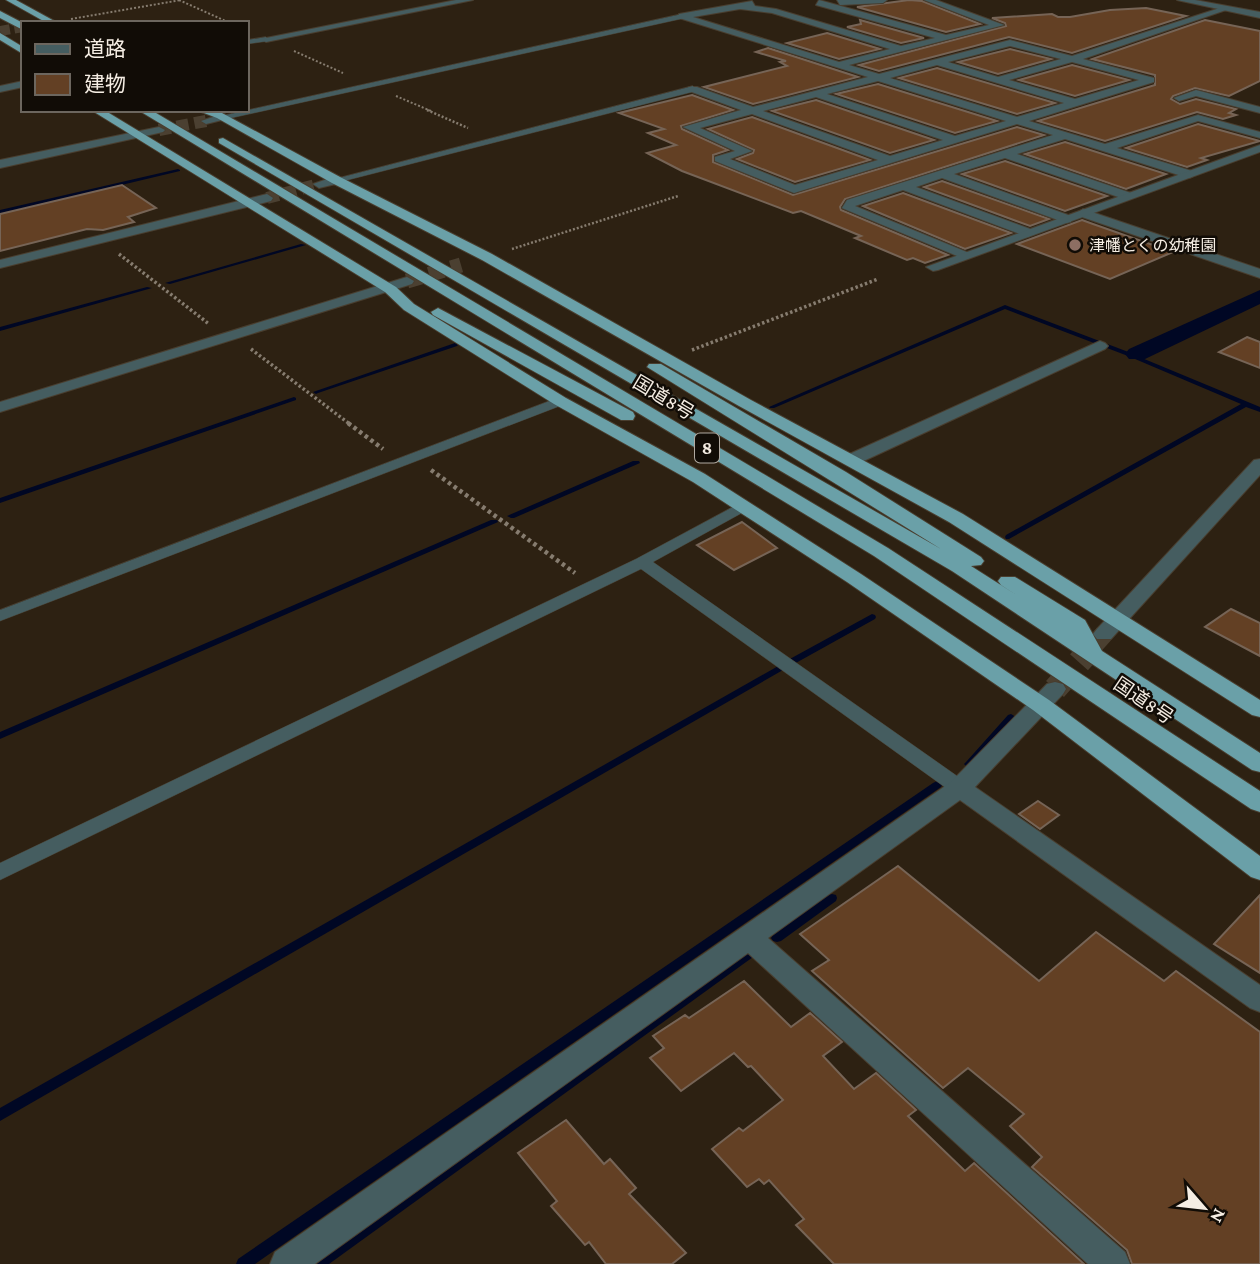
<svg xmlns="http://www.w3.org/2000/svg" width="1260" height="1264" viewBox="0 0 1260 1264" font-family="'Crimson Pro','Noto Sans JP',serif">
<rect width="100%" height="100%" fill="#2d2112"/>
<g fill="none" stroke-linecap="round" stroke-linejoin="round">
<g fill="#000724" fill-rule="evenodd">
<polygon points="178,169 180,170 180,171 0,214 0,210"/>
<polygon points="301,244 306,245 170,284 165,283"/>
<polygon points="147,287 152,288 0,331 0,327"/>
<polygon points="1005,305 1131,353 1139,353 1140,354 1137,356 1260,407 1260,412 1246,407 1009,539 1006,539 1005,537 1006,535 1241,404 1128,356 1005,309 774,408 770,408 769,407"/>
<polygon points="455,343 458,345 457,346 318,393 316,394 313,392"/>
<polygon points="294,397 296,398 296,400 0,503 0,498"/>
<polygon points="633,461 639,461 640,463 514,518 511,518 507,516"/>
<polygon points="491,520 497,520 498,522 0,739 0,732"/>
<polygon points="872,614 875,615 876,617 875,619 794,664 788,664 787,662 788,660"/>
<polygon points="780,665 785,668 783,670 0,1121 0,1108"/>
<polygon points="1011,714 1016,717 1014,719 972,766 966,766 964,764 966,762 1008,715"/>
<polygon points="937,781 941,783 942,785 941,787 255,1264 236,1264 238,1259 933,783"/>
<polygon points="832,894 836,895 837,898 836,901 781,941 777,942 773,941 771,938 773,935 828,895"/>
<polygon points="749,949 753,951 755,954 753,957 329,1264 310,1264 312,1259 745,951"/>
</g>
<polygon fill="#000724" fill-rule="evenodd" points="1260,290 1260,304 1145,359 1129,359 1125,354 1129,349"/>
</g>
<g fill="#634024" stroke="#766456" stroke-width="2">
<polygon points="909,0 922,1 980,24 946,32 857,7"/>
<polygon points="1146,8 1186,16 1072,53 1009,37 879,71 859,65 1006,26 1005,23 992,18 1052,14 1058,17 1070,17 1110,10"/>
<polygon points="860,20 924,38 901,43 847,27 861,24"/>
<polygon points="1205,20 1260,31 1260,81 1229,96 1195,88 1173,96 1171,99 1180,104 1196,99 1236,109 1229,113 1236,115 1223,119 1197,112 1105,141 1038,121 1155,85 1155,75 1092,59"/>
<polygon points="827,33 880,49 839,59 787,43"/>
<polygon points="768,48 858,77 753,104 704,87 787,66 780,62 786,61 756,52"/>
<polygon points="1010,49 1051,59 998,74 958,62"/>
<polygon points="1072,65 1129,80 1075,96 1019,80"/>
<polygon points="937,68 1055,103 1017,114 899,78"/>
<polygon points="878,84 997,121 955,133 836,94"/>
<polygon points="692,95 733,110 681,126 682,129 728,150 713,155 713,162 793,195 1017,127 1044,135 845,199 840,207 841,210 948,255 925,263 913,258 907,260 855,238 861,236 801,211 793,213 682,171 647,153 676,145 648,133 664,129 619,113"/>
<polygon points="816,100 934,140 890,153 772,111"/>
<polygon points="752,117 870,160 795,182 737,159 753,153 754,150 708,129"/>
<polygon points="1198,124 1260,141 1201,158 1207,160 1187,167 1126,148"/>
<polygon points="1065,142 1166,174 1126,189 1025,154"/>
<polygon points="1005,161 1107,196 1065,211 962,174"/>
<polygon points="942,181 1049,219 1030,226 924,187"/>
<polygon points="122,185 156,208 128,217 134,222 103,230 87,229 0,251 0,214"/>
<polygon points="903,193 1011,233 965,249 863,206"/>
<polygon points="1082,220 1093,224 1173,252 1110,279 1017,244"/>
<polygon points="1247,337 1260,342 1260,368 1219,352"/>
<polygon points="742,522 777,548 734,570 697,545"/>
<polygon points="1231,609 1260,623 1260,656 1205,627"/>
<polygon points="1038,801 1059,815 1040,829 1019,814"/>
<polygon points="898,866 1039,981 1096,932 1164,981 1176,971 1260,1032 1260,1264 1132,1264 1127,1250 1032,1167 1042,1157 1010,1126 1024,1114 968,1068 943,1088 812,971 829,960 800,934"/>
<polygon points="1260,895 1260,973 1214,944"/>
<polygon points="744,981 791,1027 810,1013 842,1042 823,1056 854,1089 876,1073 916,1110 908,1116 965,1171 974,1163 1084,1264 834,1264 796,1225 804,1219 769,1180 764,1184 759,1179 747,1187 712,1149 739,1128 743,1131 783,1100 751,1066 748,1067 734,1053 681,1091 650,1058 664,1048 653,1036 685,1015 689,1018"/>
<polygon points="566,1120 604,1164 610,1159 636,1188 629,1194 686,1253 672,1264 606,1264 589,1242 585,1245 551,1206 557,1201 518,1153"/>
</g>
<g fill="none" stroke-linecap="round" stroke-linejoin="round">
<polyline stroke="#4b4031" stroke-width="10" stroke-dasharray="10 4.5" stroke-linecap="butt" points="0,31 23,27"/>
<g stroke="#4b4031" stroke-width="12" stroke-dasharray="12 6" stroke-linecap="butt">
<polyline points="159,130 206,121"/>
<polyline points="267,198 319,184"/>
</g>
<polyline stroke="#4b4031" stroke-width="15" stroke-dasharray="15 8" stroke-linecap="butt" points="407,281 461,265"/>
<polyline stroke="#4b4031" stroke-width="19" stroke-dasharray="19 10" stroke-linecap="butt" points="1095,644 1104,634"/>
<polyline stroke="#4b4031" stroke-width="24" stroke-dasharray="24 12" stroke-linecap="butt" points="1055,689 1097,642"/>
<g stroke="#493e2f" stroke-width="1">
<g id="service">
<polygon points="682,14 685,18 222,120 217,117"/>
<polygon points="266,37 269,41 247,44 247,40"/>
<polygon points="693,86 696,91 336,183 331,180"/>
<polygon points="560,397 565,398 565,404 0,621 0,610"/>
<polygon points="744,501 749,503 752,506 749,509 653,562 967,783 970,788 967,793 953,793 641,569 0,880 0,863 636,559"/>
</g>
</g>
<g stroke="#493e2f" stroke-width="2">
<g id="minor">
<polygon points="456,0 473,0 266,42 261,39"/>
<path d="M819 0 946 35 989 25 924 0H936L1004 25 849 65 879 74 1010 40 1072 56 1226 6V10L1083 59 1154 78V82L1029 121 1105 144 1198 115 1260 132V138L1198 121 1117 148 1192 171V177L1188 178 1065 139 1017 154 1131 193 1133 196 1127 200 1005 158 954 174 1071 216V222L1066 223 942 178 916 187 1033 230 1035 233 1028 237 903 190 855 206 974 255 967 259 962 258 842 208 847 200 1053 135 1017 124 794 193 715 161V157L735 151 683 127 741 110 689 91V87H697L753 107 868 77 679 18V14L752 1 755 6 776 9 901 46 935 38 816 5ZM740 9 772 13 890 49 839 62 693 17ZM1010 46 1061 59 998 77 948 62ZM1072 62 1139 80 1075 99 1009 80ZM937 65 1064 103 1017 117 890 78ZM878 81 1006 121 955 136 827 94ZM816 97 943 140 890 156 763 111ZM752 114 878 160 795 185 730 159 752 151 700 128Z"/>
<polygon points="837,0 887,0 883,3 840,5"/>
<polygon points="23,81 23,87 0,92 0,86"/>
<polygon points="1196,90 1260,107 1260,113 1196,96 1179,101 1174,98"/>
<polygon points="222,114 226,115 226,119 206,124 201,121"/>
<polygon points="159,127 165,130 163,132 0,168 0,160"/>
<polygon points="336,176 340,177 340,183 319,188 313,184"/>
<polygon points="267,194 273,198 271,201 0,268 0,260"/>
<polygon points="1083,209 1260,269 1260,278 1079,216 1077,213"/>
<polygon points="407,277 414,281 412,284 0,412 0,402"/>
<polygon points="1100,341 1105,343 1108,346 1105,349 857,464 845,464 842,460 845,456"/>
<polygon points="1260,459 1260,475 1111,639 1097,639 1093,634 1097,629 1254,460"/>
<polygon points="1055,682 1063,684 1066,689 1063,694 975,787 1260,985 1260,1012 1250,1008 960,800 768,938 1125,1252 1130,1264 1088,1264 748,953 315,1264 270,1264 275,1252 951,782 1047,684"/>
</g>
</g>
<g stroke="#493e2f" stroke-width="2">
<g id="tertiary">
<polygon points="1177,0 1195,0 1260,12 1260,18"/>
<polygon points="1260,145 1260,152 938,270 933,271 926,267"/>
</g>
</g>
<g stroke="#493e2f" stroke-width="2">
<g id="trunk">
<polygon points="6,0 16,0 58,23 47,23"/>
<polygon points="0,11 23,23 23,30 0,18"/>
<polygon points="0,33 23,47 23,54 0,40"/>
<polygon points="91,110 104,110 396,287 414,304 566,398 705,474 861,574 1049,700 1260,856 1260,880 1251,877 1033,710 847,582 693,482 554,404 404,310 385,292"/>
<polygon points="138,110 151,110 888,548 1260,791 1260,812 1251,809 874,556"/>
<polygon points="196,110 222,113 340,177 492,254 751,400 963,514 1260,700 1260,717 1252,715 949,522 739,406 482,260 332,183 217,118"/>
<polygon points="223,138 941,549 647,367 649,364 661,364 846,472 981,557 984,561 981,565 971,566 1071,630 1001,585 998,581 1001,577 1015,577 1085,620 1102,651 1260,753 1260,772 1252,770 952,571 219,143 219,139"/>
<polygon points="438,308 633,412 635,416 633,420 621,420 433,315 431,312"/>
</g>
</g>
<g stroke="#867c6f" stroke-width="2" stroke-dasharray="2 2" stroke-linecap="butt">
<polyline points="179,0 230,23"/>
<polyline points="71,19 181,0"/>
<polyline points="294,51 343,73"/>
<polyline points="396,96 431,111"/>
</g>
<g stroke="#867c6f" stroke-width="2.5" stroke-dasharray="2 2" stroke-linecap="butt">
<polyline points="427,110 468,128"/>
<polyline points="512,249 678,196"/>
</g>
<g stroke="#867c6f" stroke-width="3.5" stroke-dasharray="2.5 2.5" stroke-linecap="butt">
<polyline points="119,254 209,324"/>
<polyline points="251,349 351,425"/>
<polyline points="692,350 878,279"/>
</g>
<g stroke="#867c6f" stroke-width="4.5" stroke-dasharray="3.5 3.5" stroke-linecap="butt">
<polyline points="348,423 383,449"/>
<polyline points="431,470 575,573"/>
</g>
<use href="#service" fill="#455d60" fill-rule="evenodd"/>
<use href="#minor" fill="#455d60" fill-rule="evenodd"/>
<use href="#tertiary" fill="#455d60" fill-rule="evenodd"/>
<use href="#trunk" fill="#6aa0a8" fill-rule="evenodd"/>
</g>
<circle fill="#8d6e63" stroke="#110c06" stroke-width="2.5" cx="1075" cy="245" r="7"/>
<g text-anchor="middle" stroke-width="5" stroke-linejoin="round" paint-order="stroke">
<g font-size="16" fill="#f5ede3" stroke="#110c06" text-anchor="start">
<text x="1089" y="251">津幡とくの幼稚園</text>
</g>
<rect fill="#110c06" stroke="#b1aaa1" stroke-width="2" x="695" y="433.5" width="24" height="29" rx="5"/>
<g font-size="18" font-weight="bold" fill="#f5ede3">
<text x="707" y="454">8</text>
</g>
<g font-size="19" fill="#f5ede3" stroke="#110c06">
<text transform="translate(664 397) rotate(31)" y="7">国道8号</text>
<text transform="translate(1144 700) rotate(34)" y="7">国道8号</text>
</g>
</g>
<rect x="21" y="21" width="228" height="91" fill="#110c06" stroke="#6c665e" stroke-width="2"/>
<rect x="35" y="44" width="35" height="10" fill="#455d60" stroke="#6c665e" stroke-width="2"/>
<text x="84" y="56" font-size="21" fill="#f5ede3">道路</text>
<rect x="35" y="74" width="35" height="21" fill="#634024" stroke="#6c665e" stroke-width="2"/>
<text x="84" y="91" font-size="21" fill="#f5ede3">建物</text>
<g transform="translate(1204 1208) rotate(118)" stroke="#110c06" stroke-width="5" paint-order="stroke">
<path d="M0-5L12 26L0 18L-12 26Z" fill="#f5ede3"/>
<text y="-10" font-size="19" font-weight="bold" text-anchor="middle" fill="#f5ede3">N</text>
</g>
</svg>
